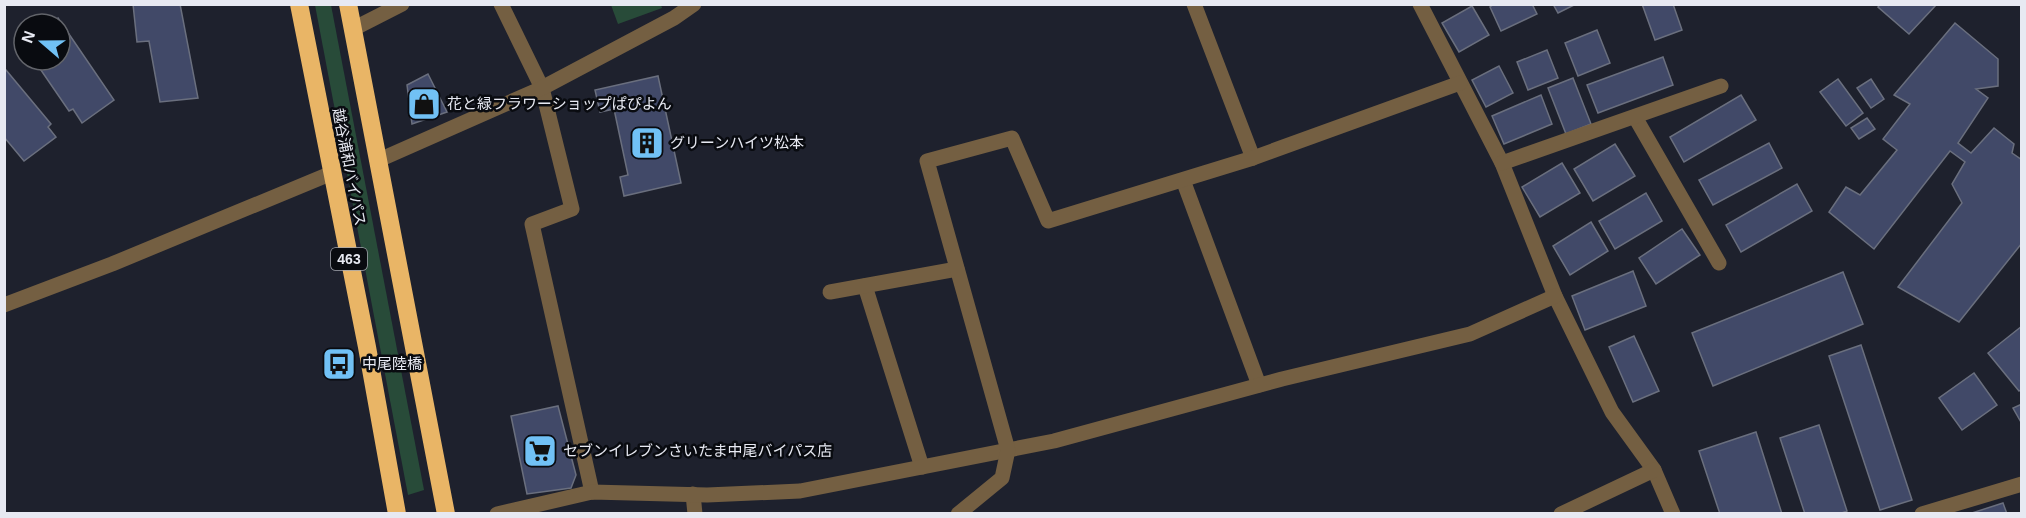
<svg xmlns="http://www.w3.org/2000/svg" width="2026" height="518" viewBox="0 0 2026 518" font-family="Arial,'Noto Sans JP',sans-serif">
<rect width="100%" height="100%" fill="#1e212d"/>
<g fill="#284b39">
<polygon points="315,5 331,5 424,490 408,495"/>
<polygon points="611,5 661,5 662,8 618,24"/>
</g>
<g fill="#414968" stroke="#6a6f7e" stroke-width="1.5">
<polygon points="133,4 180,4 198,98 160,102 149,41 137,42"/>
<polygon points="1494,4 1532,4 1537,14 1501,31 1490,7"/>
<polygon points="1553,4 1576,4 1558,13"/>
<polygon points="1642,4 1673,4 1682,30 1655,40"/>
<polygon points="1880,4 1937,4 1909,34 1878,7"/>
<polygon points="1472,6 1489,35 1459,52 1442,23"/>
<polygon points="58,18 114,100 82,123 73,109 69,111 34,60 60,60 60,24 50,24"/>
<polygon points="1955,23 1998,59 1998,86 1976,89 1988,98 1958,143 1971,153 1994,128 2014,144 2012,153 2022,160 2022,243 1959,322 1898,287 1962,203 1952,184 1965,162 1950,151 1874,249 1829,212 1846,187 1860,195 1897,150 1883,139 1910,104 1894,95"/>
<polygon points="1597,30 1610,63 1578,76 1565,43"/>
<polygon points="1547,50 1558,78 1528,90 1517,62"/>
<polygon points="1663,57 1673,85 1598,113 1587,85"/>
<polygon points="1499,66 1513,93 1486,107 1472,80"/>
<polygon points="6,70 51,124 48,127 56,137 24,161 4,137 4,72"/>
<polygon points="428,74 447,112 412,124 407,85"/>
<polygon points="658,76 681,183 624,196 620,177 628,175 614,109 600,112 595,90"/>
<polygon points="1573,78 1591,124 1566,134 1548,88"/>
<polygon points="1838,79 1863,113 1846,126 1820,92"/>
<polygon points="1871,79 1884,99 1871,108 1857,88"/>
<polygon points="1541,95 1552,124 1504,144 1492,116"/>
<polygon points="1741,95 1756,120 1684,162 1670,137"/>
<polygon points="1867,118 1875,129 1859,139 1851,128"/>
<polygon points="1769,143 1782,168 1713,205 1699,180"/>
<polygon points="1615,144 1635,176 1593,201 1574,169"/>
<polygon points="1562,163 1580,193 1540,217 1522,187"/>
<polygon points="1797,184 1812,211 1741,252 1726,225"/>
<polygon points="1646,193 1662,221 1615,249 1599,221"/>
<polygon points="1591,222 1608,251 1570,275 1553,246"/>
<polygon points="1682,229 1700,255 1656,284 1639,258"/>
<polygon points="1633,271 1646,306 1585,330 1572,296"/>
<polygon points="1843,272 1863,324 1713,386 1692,333"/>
<polygon points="2022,326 2022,389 2019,391 1988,353"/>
<polygon points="1634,336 1659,391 1633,402 1609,347"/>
<polygon points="1861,345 1912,500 1880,510 1829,356"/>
<polygon points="1974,373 1997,405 1962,430 1939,398"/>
<polygon points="2022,404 2022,424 2013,408"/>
<polygon points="558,406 576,475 571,488 527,494 511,416"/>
<polygon points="1819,425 1847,511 1839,514 1805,514 1780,438"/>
<polygon points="1756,432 1782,514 1720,514 1699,451"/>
<polygon points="2003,503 2007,514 1972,513"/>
</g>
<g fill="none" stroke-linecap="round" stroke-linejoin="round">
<g stroke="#745f42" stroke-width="15">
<polyline points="501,4 542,88 572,209 532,224 592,492"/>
<polyline points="1194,4 1253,158"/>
<polyline points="1420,4 1502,163 1555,296 1612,412 1654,470 1673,514"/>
<polyline points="353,29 402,4"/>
<polyline points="1635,117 1719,263"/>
<polyline points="379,160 542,88 674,18 694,4"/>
<polyline points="1502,163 1721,86"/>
<polyline points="1183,180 1259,385"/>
<polyline points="865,286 922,467"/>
<polyline points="830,292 957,269"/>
<polyline points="4,305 112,264 332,173"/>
<polyline points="693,494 695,514"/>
<polyline points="497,514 592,492 707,495 800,491 1054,441 1282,379 1470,334 1555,296"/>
<polyline points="958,514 1002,478 1008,450 927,161 1012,138 1048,221 1253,158 1460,83"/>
<polyline points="1561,514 1654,470"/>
<polyline points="1922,514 2022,484"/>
</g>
<g stroke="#e9b566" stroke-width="18">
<polyline points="299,4 367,347 397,514"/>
<polyline points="348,4 446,514"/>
</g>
</g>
<defs>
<g id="shop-square" transform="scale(1.725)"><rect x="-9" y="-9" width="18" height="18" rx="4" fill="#71c1f5" stroke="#090b10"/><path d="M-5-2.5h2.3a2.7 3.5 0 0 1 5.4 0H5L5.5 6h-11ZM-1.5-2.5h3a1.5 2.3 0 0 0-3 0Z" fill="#111"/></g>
<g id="building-square" transform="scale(1.725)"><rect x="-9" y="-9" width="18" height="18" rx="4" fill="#71c1f5" stroke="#090b10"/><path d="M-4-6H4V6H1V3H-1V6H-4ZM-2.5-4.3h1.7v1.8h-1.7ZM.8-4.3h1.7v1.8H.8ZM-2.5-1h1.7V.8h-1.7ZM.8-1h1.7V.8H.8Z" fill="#111"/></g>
<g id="bus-square" transform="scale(1.725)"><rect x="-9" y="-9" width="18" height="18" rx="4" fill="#71c1f5" stroke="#090b10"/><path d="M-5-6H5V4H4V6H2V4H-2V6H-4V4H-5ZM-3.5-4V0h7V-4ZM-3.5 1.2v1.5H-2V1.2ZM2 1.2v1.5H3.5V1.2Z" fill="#111"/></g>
<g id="supermarket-square" transform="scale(1.725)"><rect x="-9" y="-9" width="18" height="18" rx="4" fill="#71c1f5" stroke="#090b10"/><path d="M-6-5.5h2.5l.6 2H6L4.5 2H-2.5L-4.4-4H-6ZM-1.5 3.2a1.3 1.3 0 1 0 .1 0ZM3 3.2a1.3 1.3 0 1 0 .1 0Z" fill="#111"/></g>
</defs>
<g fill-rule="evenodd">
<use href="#shop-square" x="424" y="104"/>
<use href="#building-square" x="647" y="143"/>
<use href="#bus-square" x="339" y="364"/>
<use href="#supermarket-square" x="540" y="451"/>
</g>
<g text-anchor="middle" stroke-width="5" stroke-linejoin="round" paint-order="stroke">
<rect fill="#090b10" stroke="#a4a6ae" stroke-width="1.5" x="331" y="248" width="36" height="22" rx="4.5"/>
<g font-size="14" font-weight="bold" fill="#e7e9f2">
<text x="349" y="264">463</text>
</g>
<g font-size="15" fill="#e7e9f2" stroke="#090b10" text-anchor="start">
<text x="447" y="109">花と緑フラワーショップぱぴよん</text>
<text x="670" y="148">グリーンハイツ松本</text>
<text x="362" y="369">中尾陸橋</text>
<text x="563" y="456">セブンイレブンさいたま中尾バイパス店</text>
</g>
<g font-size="15" fill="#e7e9f2" stroke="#090b10">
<text transform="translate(349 167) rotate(79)" y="5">越谷浦和バイパス</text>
</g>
</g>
<rect width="2026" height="518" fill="none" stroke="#e7e9f2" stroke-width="12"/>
<g transform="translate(42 42) rotate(290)"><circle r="28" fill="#090b10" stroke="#62646a" stroke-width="1.5"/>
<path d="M0-4.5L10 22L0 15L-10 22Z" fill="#71c1f5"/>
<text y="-9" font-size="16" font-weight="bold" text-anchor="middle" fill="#e7e9f2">N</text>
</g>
</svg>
